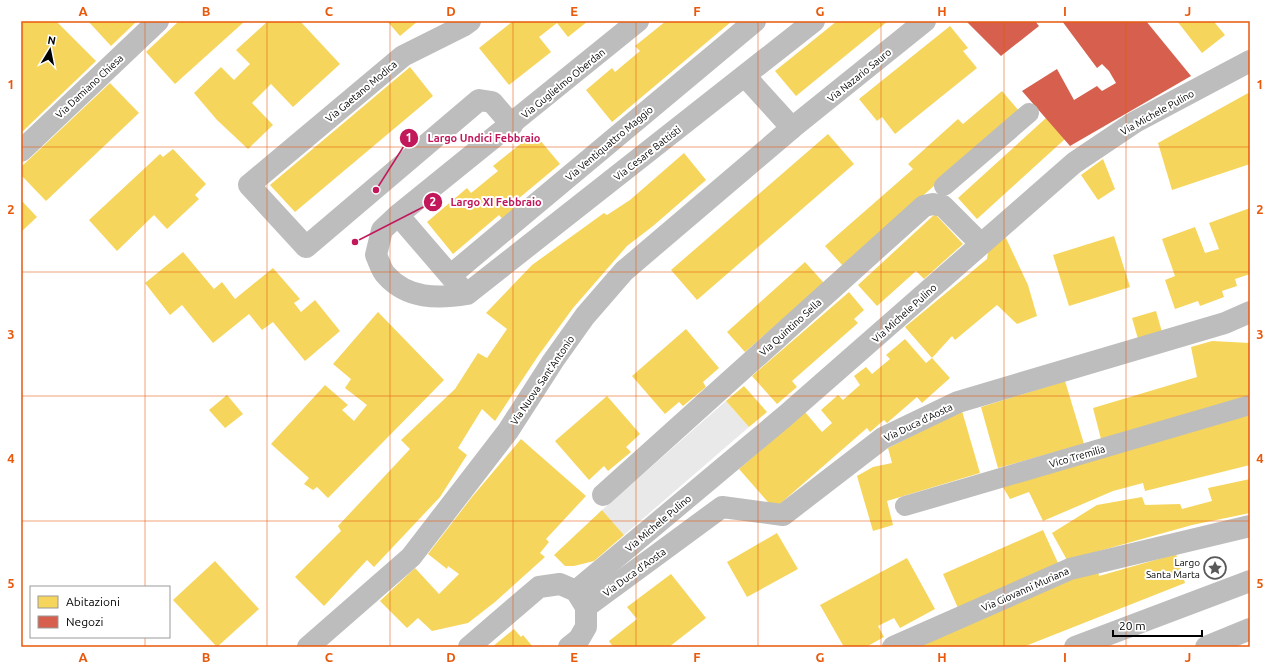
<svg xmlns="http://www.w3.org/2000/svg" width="1271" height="668" viewBox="0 0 1271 668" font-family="Ubuntu,sans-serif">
<rect width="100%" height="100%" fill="#fff"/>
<polygon fill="#e9e9e9" points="726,401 749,427 624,535 602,510"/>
<g fill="#f6d55c">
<polygon points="21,21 56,21 96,61 21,133"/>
<polygon points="88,21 137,21 111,46"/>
<polygon points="179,21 245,21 175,84 146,52"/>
<polygon points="268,21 300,21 340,64 293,107 271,84 252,103 273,125 248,149 217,120 194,93 221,67 234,80 250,64 236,50"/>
<polygon points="387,21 418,21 400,36"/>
<polygon points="513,21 588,21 568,37 557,23 539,37 551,52 509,85 479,48"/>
<polygon points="666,21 732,21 612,122 586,90 612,68 615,72 640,51 635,46"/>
<polygon points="837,21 888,21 796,96 775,71"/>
<polygon points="1177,21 1217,21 1215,23 1225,35 1202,53"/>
<polygon points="950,26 968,48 963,51 977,68 895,134 882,117 877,121 859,99"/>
<polygon points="410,67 433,96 295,212 270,185"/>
<polygon points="110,83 139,113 46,201 21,175 21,167"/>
<polygon points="1002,91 1019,111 843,266 825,246 913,169 908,164 958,119 963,124"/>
<polygon points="1250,92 1250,164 1172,190 1158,143"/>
<polygon points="1046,118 1065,139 977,219 958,198"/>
<polygon points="534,133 560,164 512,204 518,210 504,221 499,215 453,254 427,222 467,188 471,193 498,171 493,166"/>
<polygon points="828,134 854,164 697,300 671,270"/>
<polygon points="173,149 206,184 195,195 199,199 167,229 154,215 117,251 89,220 160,154 163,157"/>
<polygon points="684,153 706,180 653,226 627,246 573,308 538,356 495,421 482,409 458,448 467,455 440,497 374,567 367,560 324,606 295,577 341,531 338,526 410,449 401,440 455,389 478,353 487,358 507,329 486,313 532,265 604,213 607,215 630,200"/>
<polygon points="1103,159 1115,189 1098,200 1081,175"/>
<polygon points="21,200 37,217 21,232"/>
<polygon points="1250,208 1250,274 1235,279 1237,286 1222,291 1224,297 1200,306 1198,301 1175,309 1165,280 1175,276 1162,239 1195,227 1205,253 1219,249 1209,223"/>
<polygon points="935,214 963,244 924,279 916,271 877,306 858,285"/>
<polygon points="1005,236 1028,285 1037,316 1017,324 997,305 955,340 952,336 932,358 905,327 987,259 988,252"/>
<polygon points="1114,236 1130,287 1069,306 1053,255"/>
<polygon points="183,252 214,289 222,282 235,299 273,268 300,299 294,303 301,312 315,300 340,331 305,361 273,322 262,330 249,314 213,343 182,305 170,315 145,283"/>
<polygon points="805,262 824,283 745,352 727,332"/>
<polygon points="849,292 864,310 854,319 858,323 792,381 797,387 777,404 752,376"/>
<polygon points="1156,311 1162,332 1138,339 1132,318"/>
<polygon points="378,312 444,380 328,498 317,487 313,490 304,484 309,478 271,444 325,385 348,405 342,410 354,421 367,405 345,388 351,379 333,364"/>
<polygon points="686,329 719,368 703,382 706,387 683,406 679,402 665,414 632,376"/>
<polygon points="905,339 926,363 932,358 950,378 922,403 917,397 887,423 884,420 870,432 867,428 774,509 739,469 805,412 822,432 832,423 821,410 838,395 843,400 860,385 854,376 866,367 872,374 890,359 886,355"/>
<polygon points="1212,341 1250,343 1250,396 1101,439 1093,408 1197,377 1191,347"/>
<polygon points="1065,381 1084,444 998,468 981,407"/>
<polygon points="744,386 767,412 749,427 726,401"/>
<polygon points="227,395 243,414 225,428 209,410"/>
<polygon points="607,396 640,434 626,447 631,452 608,471 604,466 589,480 555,441"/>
<polygon points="962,411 980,473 887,501 893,525 873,531 857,476 873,467 892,463 888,448"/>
<polygon points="1250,414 1250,465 1145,491 1143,483 1113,491 1043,521 1029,492 1010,499 1003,487"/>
<polygon points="521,439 586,496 546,539 549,542 540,553 545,557 495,602 468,623 432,631 418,618 407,628 380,601 415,568 439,594 459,574 448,566 447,569 428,554 472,497"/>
<polygon points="1250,479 1250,513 1192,525 1067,560 1052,533 1097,505 1142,497 1145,505 1180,504 1182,509 1212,501 1208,488"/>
<polygon points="602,510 624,535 594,561 574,566 565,566 554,555"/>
<polygon points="1043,530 1058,563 958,608 943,574"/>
<polygon points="777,533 798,569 747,597 727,562"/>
<polygon points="1176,554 1185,583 1023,647 916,647 1071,577 1098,571 1099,576"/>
<polygon points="907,558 935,609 900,628 894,618 878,626 884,637 866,647 844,647 820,605"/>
<polygon points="215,561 259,609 217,647 173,600"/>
<polygon points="671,574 706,618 669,647 613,647 609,641 637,619 627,607"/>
<polygon points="514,629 521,637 523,635 533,647 492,647"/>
</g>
<g fill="#d6604d">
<polygon points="966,21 1035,21 1039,26 1001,56"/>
<polygon points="1062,21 1146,21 1191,76 1070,146 1022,91 1057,69 1074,100 1097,86 1102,91 1116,83 1109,71 1102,64 1097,68"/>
</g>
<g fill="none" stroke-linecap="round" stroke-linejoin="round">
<g stroke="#bdbdbd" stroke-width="20">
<polyline points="944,186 1029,113"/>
<polyline points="905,506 1250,405"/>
</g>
<g stroke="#bdbdbd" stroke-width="22">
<polyline points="470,21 463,26 403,56 249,185 306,247 479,100 492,102 512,125"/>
<path d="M638 21 398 215 382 230 376 255C379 261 381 270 386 275 407 299 438 299 467 294L814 21"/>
<polyline points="745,76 792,128"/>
<polyline points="21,151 158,21"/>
<polyline points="398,215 460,287"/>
<polyline points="451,275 755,21"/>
<polyline points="603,495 924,206 933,204 943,206 981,244"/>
<polyline points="576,591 784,417 1074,163 1135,122 1250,61"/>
<polyline points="586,607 722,507 783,515 883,438 958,402 1225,323 1250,312"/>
<polyline points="308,647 411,557 508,431 553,361 585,316 624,271 792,128 925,21"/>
<polyline points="469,647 539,587 560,584 576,591 586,607 586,627 579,639 569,647"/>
<polyline points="893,647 1070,569 1250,526"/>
<polyline points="1075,647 1250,581"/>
</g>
<polyline stroke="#bdbdbd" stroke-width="22" points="1206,647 1250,629"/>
</g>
<path fill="none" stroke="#e8590c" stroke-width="1" stroke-opacity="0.55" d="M145 21V587M267 21V647M390 21V647M513 21V647M636 21V647M758 21V647M881 21V647M1004 21V647M1126 21V647M21 147H1250M21 272H1250M21 396H1250M21 521H1250M145 637V647"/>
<defs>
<g id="sight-ring" transform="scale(1.15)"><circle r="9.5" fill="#fff" stroke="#595959" stroke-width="1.5"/><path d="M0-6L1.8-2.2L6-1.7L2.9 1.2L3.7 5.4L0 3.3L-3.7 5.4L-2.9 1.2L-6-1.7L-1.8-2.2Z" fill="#595959"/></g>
</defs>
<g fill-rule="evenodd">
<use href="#sight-ring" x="1215" y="568"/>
</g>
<g text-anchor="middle" stroke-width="4" stroke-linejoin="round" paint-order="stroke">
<g font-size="10" fill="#000" stroke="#fff">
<text transform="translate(859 75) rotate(-39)" y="4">Via Nazario Sauro</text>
<text transform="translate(563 83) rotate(-39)" y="4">Via Guglielmo Oberdan</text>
<text transform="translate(89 86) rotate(-43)" y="4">Via Damiano Chiesa</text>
<text transform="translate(361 91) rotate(-40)" y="4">Via Gaetano Modica</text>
<text transform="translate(1157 112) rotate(-29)" y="4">Via Michele Pulino</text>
<text transform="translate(609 143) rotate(-40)" y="4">Via Ventiquattro Maggio</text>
<text transform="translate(647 153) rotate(-38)" y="4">Via Cesare Battisti</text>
<text transform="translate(904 313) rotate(-42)" y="4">Via Michele Pulino</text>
<text transform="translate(790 327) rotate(-42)" y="4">Via Quintino Sella</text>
<text transform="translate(542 380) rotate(-56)" y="4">Via Nuova Sant'Antonio</text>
<text transform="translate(918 422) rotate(-26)" y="4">Via Duca d'Aosta</text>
<text transform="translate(1077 456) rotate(-16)" y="4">Vico Tremilia</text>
<text transform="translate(658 523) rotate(-40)" y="4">Via Michele Pulino</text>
<text transform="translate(634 572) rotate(-36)" y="4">Via Duca d'Aosta</text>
<text transform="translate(1025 589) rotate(-24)" y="4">Via Giovanni Muriana</text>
</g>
<g font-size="10" fill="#000" stroke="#fff" text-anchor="end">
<text x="1200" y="566">Largo<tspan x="1200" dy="12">Santa Marta</tspan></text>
</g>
</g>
<path fill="none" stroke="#c2185b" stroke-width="1.5" d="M376 190L409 138M355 242L433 202"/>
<g fill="#c2185b" stroke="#fff" stroke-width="1.5">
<circle cx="376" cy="190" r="4"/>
<circle cx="355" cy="242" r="4"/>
<circle cx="409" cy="138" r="10"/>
<circle cx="433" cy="202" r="10"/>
</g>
<g font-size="12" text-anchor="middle" font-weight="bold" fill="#fff">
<text x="409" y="142">1</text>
<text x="433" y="206">2</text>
</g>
<g font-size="11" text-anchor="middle" font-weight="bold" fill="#c2185b" stroke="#fff" stroke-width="4" stroke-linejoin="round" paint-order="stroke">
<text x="484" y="142">Largo Undici Febbraio</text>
<text x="496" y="206">Largo XI Febbraio</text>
</g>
<rect width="1271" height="668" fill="none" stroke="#ffffff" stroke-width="44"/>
<rect x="30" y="586" width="140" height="52" fill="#ffffff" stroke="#999999"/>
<rect x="38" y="596" width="20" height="12" fill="#f6d55c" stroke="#999999"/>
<text x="66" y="606" font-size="12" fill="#000000">Abitazioni</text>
<rect x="38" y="616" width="20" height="12" fill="#d6604d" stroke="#999999"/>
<text x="66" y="626" font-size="12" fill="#000000">Negozi</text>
<g transform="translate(50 50) rotate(10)" stroke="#ffffff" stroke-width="3" paint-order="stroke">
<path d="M0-3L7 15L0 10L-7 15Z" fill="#000000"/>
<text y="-6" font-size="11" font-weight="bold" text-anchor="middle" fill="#000000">N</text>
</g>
<path d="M1113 630v6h89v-6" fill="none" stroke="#000000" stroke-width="2"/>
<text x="1119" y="630" font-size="12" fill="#000000" stroke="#ffffff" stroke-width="3" paint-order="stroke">20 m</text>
<rect x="22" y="22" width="1227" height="624" fill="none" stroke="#e8590c" stroke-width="1.5"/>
<g font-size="13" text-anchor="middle" font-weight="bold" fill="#e8590c">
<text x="83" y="16">A</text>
<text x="206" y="16">B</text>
<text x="329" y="16">C</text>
<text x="451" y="16">D</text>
<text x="574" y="16">E</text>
<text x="697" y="16">F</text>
<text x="820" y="16">G</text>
<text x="942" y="16">H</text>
<text x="1065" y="16">I</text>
<text x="1188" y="16">J</text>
<text x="11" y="89">1</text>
<text x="1260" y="89">1</text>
<text x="11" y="214">2</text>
<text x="1260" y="214">2</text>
<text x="11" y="339">3</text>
<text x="1260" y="339">3</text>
<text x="11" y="463">4</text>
<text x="1260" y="463">4</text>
<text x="11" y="588">5</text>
<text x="1260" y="588">5</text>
<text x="83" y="662">A</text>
<text x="206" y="662">B</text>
<text x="329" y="662">C</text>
<text x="451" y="662">D</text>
<text x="574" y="662">E</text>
<text x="697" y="662">F</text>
<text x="820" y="662">G</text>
<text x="942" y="662">H</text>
<text x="1065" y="662">I</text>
<text x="1188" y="662">J</text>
</g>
</svg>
